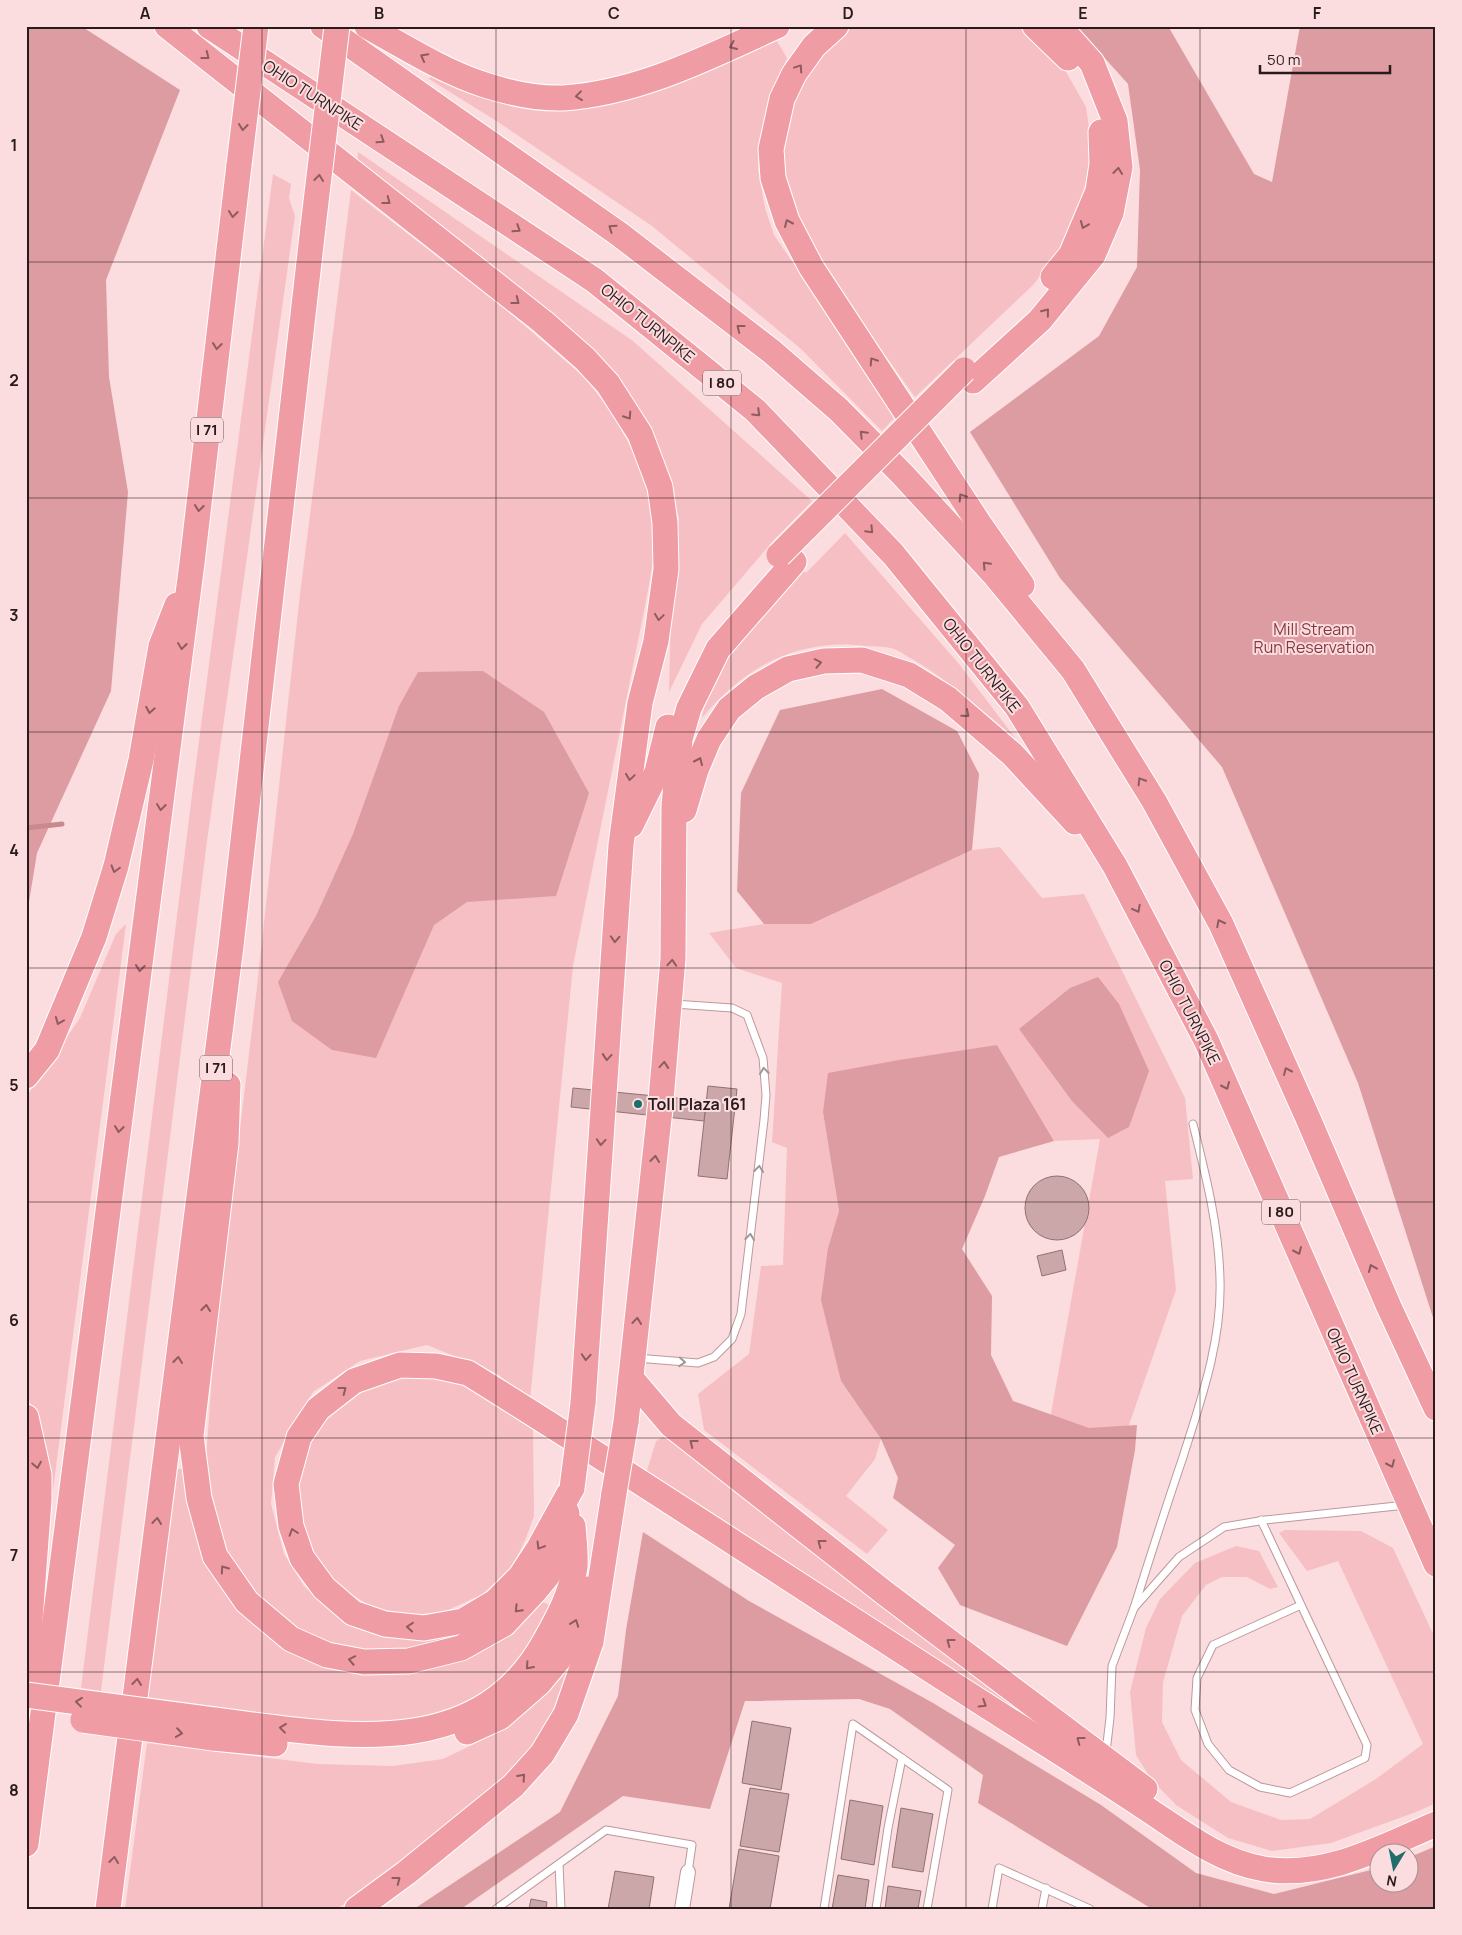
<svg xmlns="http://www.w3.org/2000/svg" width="1462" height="1935" viewBox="0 0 1462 1935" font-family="Manrope,sans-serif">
<rect width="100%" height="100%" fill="#fcdddf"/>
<g fill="#f6bfc3">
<polygon points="853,26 1015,26 1030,34 1065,70 1086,107 1092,148 1086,181 1069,241 1033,285 915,397 820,264 782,182 781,127 797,84 827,45"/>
<polygon points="775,38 787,58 771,97 758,169 765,208 774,235 897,415 882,431 801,349 652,226 498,122 429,79 434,71 604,102"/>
<polygon points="358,152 633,341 812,501 773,541 702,624 669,692 672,573 679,518 650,431 357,165"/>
<polygon points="273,174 291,184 289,198 295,216 207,841 101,1691 81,1688 193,787"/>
<polygon points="351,190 505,309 585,378 612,413 651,484 655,550 646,601 573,966 530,1400 496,1373 427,1345 360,1361 313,1392 275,1457 271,1504 284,1554 304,1586 328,1609 371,1632 462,1628 455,1637 401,1652 370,1651 323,1645 290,1625 263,1606 226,1557 212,1517 206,1460 214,1346 257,987 300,594"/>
<path d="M845 533 959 664 1016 739C982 711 951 682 914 660 907 657 901 651 894 649 886 646 876 647 867 646 799 637 745 666 702 718 713 659 762 612 801 568L806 573Z"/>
<polygon points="1000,847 1042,898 1084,894 1185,1098 1193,1179 1165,1181 1176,1290 1085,1551 1028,1542 1100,1139 1054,1141 997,1045 823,1112 839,1211 828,1248 841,1381 881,1439 875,1459 846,1496 888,1530 867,1554 704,1430 698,1394 749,1354 761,1266 783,1265 787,1148 772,1142 782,983 736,968 709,933 764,924 811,924 972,850"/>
<path d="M126 924 52 1498H47C44 1462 43 1426 26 1394V1097L80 1018 116 934Z"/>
<polygon points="402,1374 454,1380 487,1399 533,1430 534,1516 526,1538 513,1565 483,1594 446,1611 415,1615 373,1608 342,1588 311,1561 296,1515 301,1452 333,1402"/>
<polygon points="663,1437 676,1445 1027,1712 1024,1720 646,1474 656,1441"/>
<polygon points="178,1469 186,1469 197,1532 214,1577 268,1631 383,1673 536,1599 552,1606 531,1645 497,1681 461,1708 406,1721 325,1721 147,1697"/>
<polygon points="1285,1530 1361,1531 1393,1548 1436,1640 1436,1803 1416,1812 1331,1843 1272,1851 1228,1838 1176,1805 1151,1779 1136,1755 1130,1692 1146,1628 1160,1599 1195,1563 1236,1546 1259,1551 1278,1587 1270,1589 1247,1577 1222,1577 1206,1585 1182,1616 1163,1682 1162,1722 1181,1760 1231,1802 1281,1820 1310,1819 1376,1779 1423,1744 1338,1561 1307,1571 1279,1533"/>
<polygon points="583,1641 551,1721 524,1756 469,1816 413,1863 336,1909 125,1909 147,1743 318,1764 393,1766 443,1759 495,1734 520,1717 547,1687"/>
</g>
<g fill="#dc9ca2">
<polygon points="26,26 81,26 180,90 106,280 109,377 128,492 111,691 37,853 26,920"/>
<polygon points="1076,26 1168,26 1254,174 1272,182 1300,26 1436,26 1436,1327 1358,1083 1222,767 1060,578 970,432 1099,336 1137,267 1140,170 1128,84"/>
<polygon points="483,671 544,712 589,793 556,896 467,902 434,925 376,1058 332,1050 292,1021 278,982 316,916 353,834 399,706 418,672"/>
<polygon points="882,689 957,731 979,774 972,850 811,924 764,924 737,891 741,793 780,710"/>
<polygon points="1098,977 1119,1004 1149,1071 1129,1127 1108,1138 1072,1101 1019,1029 1070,988"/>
<polygon points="997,1045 1054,1141 999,1157 985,1196 962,1249 992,1296 991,1355 1013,1401 1089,1428 1137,1425 1135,1450 1117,1547 1067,1646 960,1605 938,1568 955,1545 893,1498 898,1478 881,1439 841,1381 821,1300 828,1248 839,1211 823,1112 828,1073 899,1060"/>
<polygon points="643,1532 749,1601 933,1703 1101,1805 1196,1873 1274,1894 1379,1868 1380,1882 1410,1882 1410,1857 1436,1846 1436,1909 1152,1909 978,1803 983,1775 890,1709 859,1699 745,1701 710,1809 623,1796 461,1909 414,1909 560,1812 618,1696 626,1630"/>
</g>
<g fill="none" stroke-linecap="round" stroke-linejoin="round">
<polyline stroke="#c88a8f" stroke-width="5" points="26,828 62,824"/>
</g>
<g fill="#cba7a9" stroke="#927073">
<polygon points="708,1086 737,1089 727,1179 698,1176"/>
<polygon points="573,1088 706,1101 704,1121 571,1107"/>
<circle cx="1057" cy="1208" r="32"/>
<polygon points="1062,1250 1066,1270 1042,1276 1037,1256"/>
<polygon points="752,1721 791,1728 781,1790 742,1783"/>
<polygon points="750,1788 789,1794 779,1852 740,1846"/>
<polygon points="850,1800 883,1806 874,1865 841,1859"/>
<polygon points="901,1808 933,1814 923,1872 892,1867"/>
<polygon points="739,1849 779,1856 770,1909 729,1909"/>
<polygon points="615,1871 654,1877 649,1909 608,1909"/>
<polygon points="838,1875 869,1880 865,1909 832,1909"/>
<polygon points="888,1886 921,1891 918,1909 885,1909"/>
<polygon points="531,1899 547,1902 546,1909 529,1909"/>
</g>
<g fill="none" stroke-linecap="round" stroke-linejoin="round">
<g stroke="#bd999b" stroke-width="9">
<g id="service">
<polyline points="636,1358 698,1363 714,1357 732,1339 741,1314 764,1120 766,1095 763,1058 747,1015 732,1008 674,1004"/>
<polyline points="1261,1520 1367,1745 1365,1758 1290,1793 1260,1787 1229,1770 1208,1744 1195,1710 1197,1678 1213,1645 1301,1605"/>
<path d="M1134 1608C1150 1557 1166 1507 1183 1457 1201 1400 1222 1341 1220 1280 1219 1227 1206 1176 1193 1124"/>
<polyline points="1106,1752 1110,1718 1112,1666 1134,1608 1179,1557 1224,1527 1265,1520 1406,1505"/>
<polyline points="559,1864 561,1909"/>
<polyline points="496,1909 606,1830 692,1845 688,1872"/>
<polyline points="824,1909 853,1724 948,1790 927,1909"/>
<polyline points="876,1909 888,1828 902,1758"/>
<polyline points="992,1909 999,1868 1090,1909"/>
<polyline points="1042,1909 1046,1888"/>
</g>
</g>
<g stroke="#bd999b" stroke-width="16">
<polyline id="minor" points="682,1909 688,1872"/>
</g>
<g stroke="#fff" stroke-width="27">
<g id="motorway">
<polyline points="167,26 543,322 585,359 608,384 640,434 660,487 665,523 666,569 656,641 640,703 621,845 583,1403"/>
<polyline points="209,26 594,280 755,410 893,554 1017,707 1115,866 1206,1040 1436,1564"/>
<polyline points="323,26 619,234 771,351 839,410 903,475 994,574 1073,670 1154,801 1221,924 1307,1116 1389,1307 1436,1408"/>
<path d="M367 26C405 47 444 72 485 85 510 93 537 99 563 98 639 93 709 57 777 26"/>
<polyline points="836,26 814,46 794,74 782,99 771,149 773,178 787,221 811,267 980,525 1022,585"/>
<polyline points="1035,26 1068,58"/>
<polyline points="1053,277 1071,255 1098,191 1102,164 1101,132"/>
<polyline points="973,381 1040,320 1093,255 1111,213 1120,167 1115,121 1092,63 1059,26"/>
<polyline points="684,810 696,770 709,739 729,709 756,687 788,669 824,661 862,660 909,675 948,699 1012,754 1075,822"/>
<polyline points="631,825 657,772 668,727"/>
<polyline points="26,1076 47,1050 94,937 116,866 141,760 161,646 177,605"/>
<polyline points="228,1085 226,1143 191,1436 199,1498 215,1556 247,1602 291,1639 327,1655 364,1662 409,1661 461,1648 504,1624 534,1592 548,1575 558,1554 567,1513"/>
<polyline points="631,1378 671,1425 886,1594 1145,1789"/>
<polyline points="26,1417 39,1475 39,1500 26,1673"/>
<polyline points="626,1422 661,1100 673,958 674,806 680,739 689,708 718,649 794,562"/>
<path d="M572 1488 539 1548 520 1577 495 1602 463 1621 424 1628 385 1624 353 1613 324 1588 302 1558 291 1526 286 1484 299 1437 318 1409 354 1381 400 1365 436 1366 468 1373C666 1496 859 1626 1056 1750 1087 1770 1119 1790 1150 1811 1186 1835 1221 1862 1264 1869 1325 1879 1382 1847 1436 1824"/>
<path d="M214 1720C332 1734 476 1767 545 1641 558 1618 571 1594 575 1567 576 1554 574 1539 573 1526"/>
<polyline points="467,1732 500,1717 539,1683 559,1659 572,1630 587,1589"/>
<polyline points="213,1738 275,1744"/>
<polyline points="26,1844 192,563 239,165"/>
<polyline points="108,1909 231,946 313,227"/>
<polyline points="357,1909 406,1873 513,1786 542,1754 566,1714 591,1642 614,1493"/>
</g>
</g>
<use href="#service" stroke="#fff" stroke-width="7"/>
<use href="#minor" stroke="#fff" stroke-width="14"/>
<use href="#motorway" stroke="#f09ca4" stroke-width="25"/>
<g stroke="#fff" stroke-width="27" stroke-linecap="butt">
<g id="motorway-bridge">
<polyline points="239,165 256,26"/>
<polyline points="313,227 337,26"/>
<polyline points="779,555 964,370"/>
<polyline points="572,1488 583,1403"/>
<polyline points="614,1493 626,1422"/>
<polyline points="26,1695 214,1720"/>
<polyline points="83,1720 213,1738"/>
</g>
</g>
<use href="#motorway-bridge" stroke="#f09ca4" stroke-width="25"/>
</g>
<defs><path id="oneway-chevron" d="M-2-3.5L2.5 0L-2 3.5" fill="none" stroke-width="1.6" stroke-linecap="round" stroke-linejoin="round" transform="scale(1.25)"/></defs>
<g stroke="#8c5c60">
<use href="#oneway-chevron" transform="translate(733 46) rotate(156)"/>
<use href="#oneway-chevron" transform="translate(206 56) rotate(38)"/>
<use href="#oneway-chevron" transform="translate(424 57) rotate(-152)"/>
<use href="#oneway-chevron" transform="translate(799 68) rotate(-56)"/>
<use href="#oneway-chevron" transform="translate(579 96) rotate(173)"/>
<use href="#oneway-chevron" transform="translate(243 127) rotate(97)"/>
<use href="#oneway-chevron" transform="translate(381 140) rotate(33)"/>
<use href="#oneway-chevron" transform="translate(1118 171) rotate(-84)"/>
<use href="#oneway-chevron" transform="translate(319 178) rotate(-83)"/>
<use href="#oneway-chevron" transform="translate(387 201) rotate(38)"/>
<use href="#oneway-chevron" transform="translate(233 214) rotate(97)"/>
<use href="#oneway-chevron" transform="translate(788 223) rotate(-114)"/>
<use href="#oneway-chevron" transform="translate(1084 225) rotate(112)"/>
<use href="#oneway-chevron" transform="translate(612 228) rotate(-145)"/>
<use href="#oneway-chevron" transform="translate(517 229) rotate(33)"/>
<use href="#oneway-chevron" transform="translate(516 301) rotate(38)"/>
<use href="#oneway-chevron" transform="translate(1046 312) rotate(-51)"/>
<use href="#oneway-chevron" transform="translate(740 328) rotate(-142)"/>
<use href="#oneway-chevron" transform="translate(217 346) rotate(97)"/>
<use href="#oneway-chevron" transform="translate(873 361) rotate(-123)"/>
<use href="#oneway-chevron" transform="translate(757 413) rotate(44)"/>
<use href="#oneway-chevron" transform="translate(628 416) rotate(57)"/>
<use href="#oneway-chevron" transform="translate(863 434) rotate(-135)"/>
<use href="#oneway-chevron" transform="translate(962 497) rotate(-123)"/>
<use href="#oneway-chevron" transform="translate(199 508) rotate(97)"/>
<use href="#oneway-chevron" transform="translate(870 530) rotate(46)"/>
<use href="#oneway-chevron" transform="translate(986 565) rotate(-133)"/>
<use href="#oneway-chevron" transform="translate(659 617) rotate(98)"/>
<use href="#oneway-chevron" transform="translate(182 646) rotate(97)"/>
<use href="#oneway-chevron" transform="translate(818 663) rotate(-11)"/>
<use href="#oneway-chevron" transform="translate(150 710) rotate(100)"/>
<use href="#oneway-chevron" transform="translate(966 714) rotate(41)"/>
<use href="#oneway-chevron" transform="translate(699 761) rotate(-66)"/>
<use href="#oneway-chevron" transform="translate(630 777) rotate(98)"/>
<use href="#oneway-chevron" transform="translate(1141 781) rotate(-122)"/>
<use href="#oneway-chevron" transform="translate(161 807) rotate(97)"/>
<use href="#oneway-chevron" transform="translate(115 869) rotate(106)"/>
<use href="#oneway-chevron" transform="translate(1137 909) rotate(62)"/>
<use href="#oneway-chevron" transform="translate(1220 923) rotate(-117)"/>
<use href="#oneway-chevron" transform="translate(615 939) rotate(93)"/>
<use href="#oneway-chevron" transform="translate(672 963) rotate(-86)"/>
<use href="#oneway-chevron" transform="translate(140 968) rotate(97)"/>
<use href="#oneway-chevron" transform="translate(59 1021) rotate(112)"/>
<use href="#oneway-chevron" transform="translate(607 1057) rotate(95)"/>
<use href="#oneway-chevron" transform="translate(664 1065) rotate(-85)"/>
<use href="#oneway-chevron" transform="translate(1287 1071) rotate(-114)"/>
<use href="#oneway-chevron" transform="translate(1226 1086) rotate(66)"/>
<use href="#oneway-chevron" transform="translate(119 1129) rotate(97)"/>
<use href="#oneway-chevron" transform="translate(601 1142) rotate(94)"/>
<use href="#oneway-chevron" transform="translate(655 1159) rotate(-84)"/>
<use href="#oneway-chevron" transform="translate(1298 1251) rotate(66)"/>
<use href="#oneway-chevron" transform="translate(1372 1268) rotate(-113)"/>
<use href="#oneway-chevron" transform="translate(206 1308) rotate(-83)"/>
<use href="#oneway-chevron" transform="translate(637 1321) rotate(-84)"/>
<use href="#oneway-chevron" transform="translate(586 1357) rotate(94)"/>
<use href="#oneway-chevron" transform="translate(178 1360) rotate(-83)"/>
<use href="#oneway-chevron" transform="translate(343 1390) rotate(-37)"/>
<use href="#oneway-chevron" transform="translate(693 1443) rotate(-142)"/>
<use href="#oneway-chevron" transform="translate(1391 1464) rotate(66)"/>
<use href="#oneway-chevron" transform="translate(37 1465) rotate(79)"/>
<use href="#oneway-chevron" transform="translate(157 1521) rotate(-83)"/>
<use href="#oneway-chevron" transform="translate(293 1532) rotate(-108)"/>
<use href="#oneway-chevron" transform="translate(821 1543) rotate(-142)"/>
<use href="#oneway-chevron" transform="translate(540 1546) rotate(121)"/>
<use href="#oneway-chevron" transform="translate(224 1569) rotate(-125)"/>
<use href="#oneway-chevron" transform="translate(518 1609) rotate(134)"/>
<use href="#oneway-chevron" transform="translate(575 1623) rotate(-70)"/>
<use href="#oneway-chevron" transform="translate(410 1627) rotate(-175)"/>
<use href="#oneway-chevron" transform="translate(950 1642) rotate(-143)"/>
<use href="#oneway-chevron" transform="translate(352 1660) rotate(-169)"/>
<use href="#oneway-chevron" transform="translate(529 1666) rotate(132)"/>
<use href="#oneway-chevron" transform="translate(137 1682) rotate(-83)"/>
<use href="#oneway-chevron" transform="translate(79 1702) rotate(-173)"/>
<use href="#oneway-chevron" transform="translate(983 1704) rotate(32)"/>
<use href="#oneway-chevron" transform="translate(283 1728) rotate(-173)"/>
<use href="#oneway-chevron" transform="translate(179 1733) rotate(8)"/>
<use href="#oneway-chevron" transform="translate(1080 1740) rotate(-143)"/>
<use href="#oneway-chevron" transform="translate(522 1777) rotate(-48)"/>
<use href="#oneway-chevron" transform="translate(114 1860) rotate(-83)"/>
<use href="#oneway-chevron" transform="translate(397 1880) rotate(-37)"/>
</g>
<g stroke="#9f9899">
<use href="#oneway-chevron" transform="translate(764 1071) rotate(-96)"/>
<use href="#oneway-chevron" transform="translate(759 1169) rotate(-83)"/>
<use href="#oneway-chevron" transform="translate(750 1237) rotate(-83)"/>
<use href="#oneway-chevron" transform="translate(682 1362) rotate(4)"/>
</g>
<path fill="none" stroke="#291b1c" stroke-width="1" stroke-opacity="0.55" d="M262 26V1909M496 26V1909M731 26V1909M966 26V1909M1200 26V1909M26 262H1436M26 498H1436M26 732H1436M26 968H1436M26 1202H1436M26 1438H1436M26 1672H1436"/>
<circle fill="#216d6c" stroke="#fcdddf" stroke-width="2" cx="638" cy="1104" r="5"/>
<g text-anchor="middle" stroke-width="4" stroke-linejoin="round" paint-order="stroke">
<g fill="#fcdddf" stroke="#685556" stroke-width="1">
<rect x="703" y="370.5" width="38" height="25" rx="4"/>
<rect x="191" y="417.5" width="32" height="25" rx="4"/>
<rect x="200" y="1055.5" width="32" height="25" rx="4"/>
<rect x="1262" y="1199.5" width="38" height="25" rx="4"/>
</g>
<g font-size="15" font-weight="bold" fill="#291b1c">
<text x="722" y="388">I 80</text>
<text x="207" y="435">I 71</text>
<text x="216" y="1073">I 71</text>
<text x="1281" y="1217">I 80</text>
</g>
<g font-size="16" fill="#291b1c" stroke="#fcdddf">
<text transform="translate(313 95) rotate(33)" y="6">OHIO TURNPIKE</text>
<text transform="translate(648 323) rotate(39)" y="6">OHIO TURNPIKE</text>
<text transform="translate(982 665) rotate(52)" y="6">OHIO TURNPIKE</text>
<text transform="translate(1190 1012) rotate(63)" y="6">OHIO TURNPIKE</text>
<text transform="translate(1355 1381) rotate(66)" y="6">OHIO TURNPIKE</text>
</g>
<g font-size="16" fill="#853843" stroke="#fcdddf">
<text x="1314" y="635">Mill Stream<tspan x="1314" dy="18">Run Reservation</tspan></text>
</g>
<g font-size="16" font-weight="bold" fill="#291b1c" stroke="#fcdddf" text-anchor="start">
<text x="648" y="1110">Toll Plaza 161</text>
</g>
</g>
<rect width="1462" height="1935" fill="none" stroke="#fcdddf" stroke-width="55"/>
<g transform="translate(1394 1868) rotate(190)"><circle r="24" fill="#fcdddf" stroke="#a88f91"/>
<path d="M0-4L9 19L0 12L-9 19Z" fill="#216d6c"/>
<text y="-8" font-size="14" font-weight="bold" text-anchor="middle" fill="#291b1c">N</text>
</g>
<path d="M1260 65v8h130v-8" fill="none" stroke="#291b1c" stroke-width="2.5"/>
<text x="1267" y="65" font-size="15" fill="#291b1c" stroke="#fcdddf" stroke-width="4" paint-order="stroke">50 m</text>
<rect x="28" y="28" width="1406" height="1880" fill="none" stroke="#291b1c" stroke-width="2"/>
<g font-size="16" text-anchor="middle" font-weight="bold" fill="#291b1c">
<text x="145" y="19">A</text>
<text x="379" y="19">B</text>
<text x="614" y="19">C</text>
<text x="848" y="19">D</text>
<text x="1083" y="19">E</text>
<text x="1317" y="19">F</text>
<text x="14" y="151">1</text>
<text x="14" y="386">2</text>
<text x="14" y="621">3</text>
<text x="14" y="856">4</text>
<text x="14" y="1091">5</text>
<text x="14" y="1326">6</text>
<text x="14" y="1561">7</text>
<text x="14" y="1796">8</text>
</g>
</svg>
